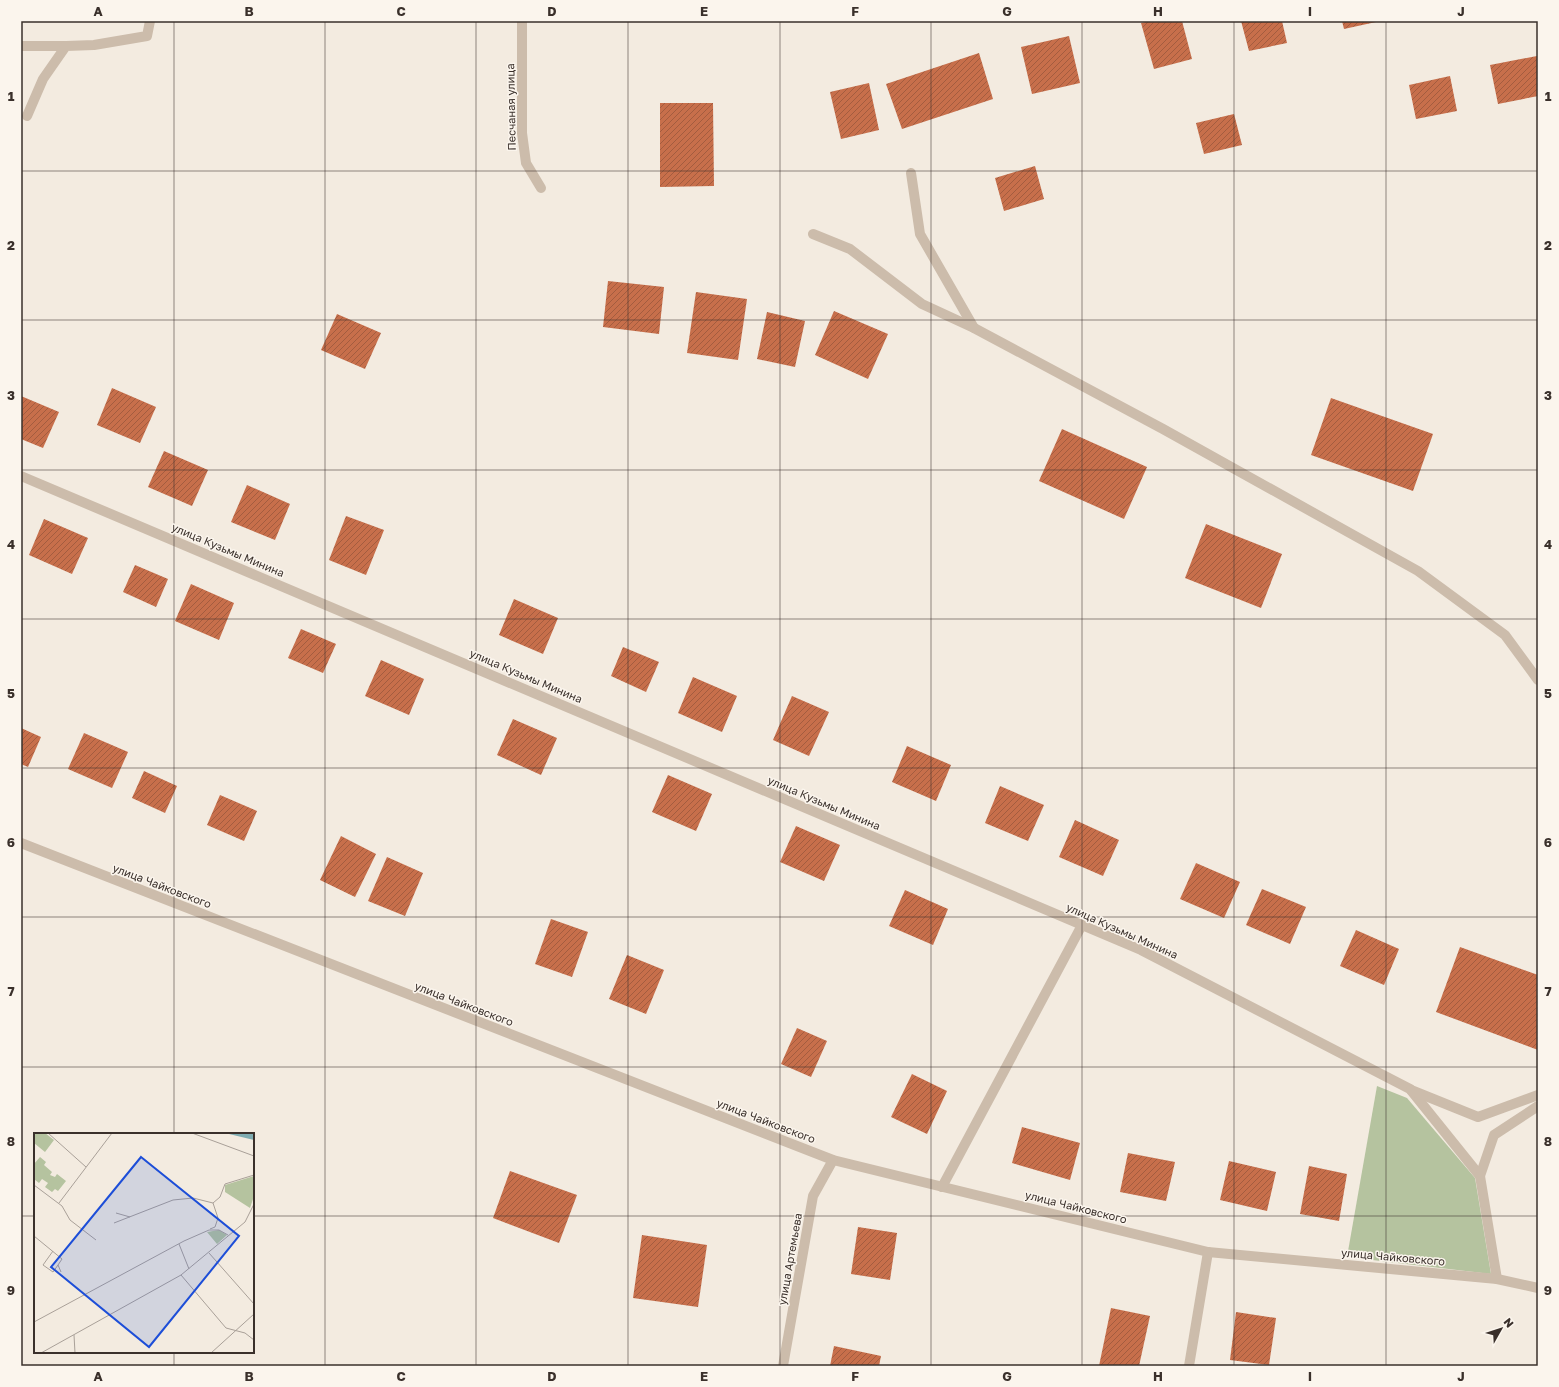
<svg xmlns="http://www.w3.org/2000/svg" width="1559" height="1387" viewBox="0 0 1559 1387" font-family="'Golos Text',sans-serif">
<defs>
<pattern id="building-hatch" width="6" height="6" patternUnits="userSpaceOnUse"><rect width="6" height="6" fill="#c76f4b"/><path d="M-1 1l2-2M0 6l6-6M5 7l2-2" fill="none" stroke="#a35c3f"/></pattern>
</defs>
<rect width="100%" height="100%" fill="#f3ebe0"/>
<polygon fill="#b5c39f" points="1377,1086 1407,1098 1475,1178 1491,1274 1347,1257"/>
<g fill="url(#building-hatch)">
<polygon points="1150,21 1182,21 1192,59 1154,69 1141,23"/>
<polygon points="1241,21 1282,21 1287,43 1249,51"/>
<polygon points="1342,21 1376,21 1376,22 1344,29"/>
<polygon points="1069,36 1080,83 1032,94 1021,47"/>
<polygon points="979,53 993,99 902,129 886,84"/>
<polygon points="1537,56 1538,96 1498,104 1490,65"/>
<polygon points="1450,76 1457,111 1416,119 1409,85"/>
<polygon points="869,83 879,130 841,139 830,92"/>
<polygon points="660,103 713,103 714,186 660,187"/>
<polygon points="1234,114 1242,145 1204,154 1196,123"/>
<polygon points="1035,166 1044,199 1004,211 995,178"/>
<polygon points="608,281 664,287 659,334 603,327"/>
<polygon points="696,292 747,299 738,360 687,353"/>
<polygon points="834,311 888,334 868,379 815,355"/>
<polygon points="767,312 805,321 795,367 757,359"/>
<polygon points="337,314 381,333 365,369 321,350"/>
<polygon points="112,388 156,407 140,443 97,425"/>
<polygon points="21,396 59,412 43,448 21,439"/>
<polygon points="1331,398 1433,434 1413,491 1311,455"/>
<polygon points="1062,429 1147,467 1124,519 1039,481"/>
<polygon points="164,451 208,470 192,506 148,487"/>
<polygon points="247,485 290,504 275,540 231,522"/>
<polygon points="346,516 384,530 366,575 329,560"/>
<polygon points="44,519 88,538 72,574 29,555"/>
<polygon points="1206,524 1282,554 1261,608 1185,578"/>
<polygon points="135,565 168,579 156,607 123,592"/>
<polygon points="191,584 234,603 219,640 175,621"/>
<polygon points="514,599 558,618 543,654 499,635"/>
<polygon points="301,629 336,644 323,673 288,658"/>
<polygon points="623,647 659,662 646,692 611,676"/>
<polygon points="381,660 424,679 409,715 365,696"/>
<polygon points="693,677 737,696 722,732 678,713"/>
<polygon points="792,696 829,712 809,756 773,740"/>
<polygon points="513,719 557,738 541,775 497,755"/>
<polygon points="21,728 41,737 28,767 21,764"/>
<polygon points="84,733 128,752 112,788 68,769"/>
<polygon points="907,746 951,765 936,801 892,782"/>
<polygon points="144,771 177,786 165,813 132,798"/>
<polygon points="668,775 712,794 696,831 652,812"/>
<polygon points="1000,786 1044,805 1028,841 985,823"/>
<polygon points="220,795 257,811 244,841 207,825"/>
<polygon points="1075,820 1119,840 1103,876 1059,857"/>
<polygon points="796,826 840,845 824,881 780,862"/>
<polygon points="341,836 376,854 355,897 320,880"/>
<polygon points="387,857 423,873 405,916 368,901"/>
<polygon points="1196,863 1240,882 1224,918 1180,899"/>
<polygon points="1262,889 1306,907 1290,944 1246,925"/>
<polygon points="905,890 948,909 933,945 889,926"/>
<polygon points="551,919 588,932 572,977 535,964"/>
<polygon points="1356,930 1399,949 1384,985 1340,966"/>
<polygon points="1460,947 1538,975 1538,1050 1436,1012"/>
<polygon points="627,955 664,970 646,1014 609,999"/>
<polygon points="797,1028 827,1041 811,1077 781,1064"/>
<polygon points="912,1074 947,1091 927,1134 891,1117"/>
<polygon points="1022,1127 1080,1143 1070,1180 1012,1163"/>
<polygon points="1128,1153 1175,1162 1166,1201 1120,1192"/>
<polygon points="1229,1161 1276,1172 1267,1211 1220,1200"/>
<polygon points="1309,1166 1347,1174 1339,1221 1300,1214"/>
<polygon points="510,1171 577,1195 559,1243 493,1218"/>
<polygon points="858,1227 897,1233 890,1280 851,1274"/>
<polygon points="642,1235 707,1245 698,1307 633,1298"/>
<polygon points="1111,1308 1150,1316 1139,1366 1099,1366"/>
<polygon points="1236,1312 1276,1318 1269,1365 1230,1360"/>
<polygon points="834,1346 881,1356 879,1366 830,1366"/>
</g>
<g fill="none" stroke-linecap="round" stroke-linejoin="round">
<g stroke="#ccbcab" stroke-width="10">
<polyline points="522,21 522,133 526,163 541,188"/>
<polyline points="21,46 66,46"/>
<polyline points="27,116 43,79 66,46 94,45 147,36 150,21"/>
<polyline points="911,173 920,234 974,328"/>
<polyline points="813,234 850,249 922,304 974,328 1163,429 1418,571 1505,635 1538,680"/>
<polyline points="21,476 1141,950 1410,1089 1480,1176 1497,1279"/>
<polyline points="21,843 833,1160 1208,1252 1497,1279 1538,1288"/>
<polyline points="1411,1090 1478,1117 1538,1095"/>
<polyline points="1480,1176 1494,1135 1538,1106"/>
<polyline points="942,1187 1082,925"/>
<polyline points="783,1366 813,1196 833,1160"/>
<polyline points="1189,1366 1208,1252"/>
</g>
</g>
<path fill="none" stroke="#3a302b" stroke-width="1" stroke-opacity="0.55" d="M174 21V1134M325 21V1366M476 21V1366M628 21V1366M780 21V1366M931 21V1366M1082 21V1366M1234 21V1366M1386 21V1366M21 171H1538M21 320H1538M21 470H1538M21 619H1538M21 768H1538M21 917H1538M21 1067H1538M21 1216H35M253 1216H1538M174 1352V1366"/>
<g text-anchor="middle" stroke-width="3" stroke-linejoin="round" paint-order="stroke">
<g font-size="11" fill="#3a302b" stroke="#fbf5ed">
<text transform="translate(511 107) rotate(-91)" y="4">Песчаная улица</text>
<text transform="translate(228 550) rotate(23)" y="4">улица Кузьмы Минина</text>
<text transform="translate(526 676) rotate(23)" y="4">улица Кузьмы Минина</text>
<text transform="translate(824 803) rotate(23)" y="4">улица Кузьмы Минина</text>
<text transform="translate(162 886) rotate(21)" y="4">улица Чайковского</text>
<text transform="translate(1122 931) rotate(24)" y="4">улица Кузьмы Минина</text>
<text transform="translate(464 1004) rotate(21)" y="4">улица Чайковского</text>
<text transform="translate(766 1121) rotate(21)" y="4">улица Чайковского</text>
<text transform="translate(1076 1207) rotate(14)" y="4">улица Чайковского</text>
<text transform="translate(1393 1257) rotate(5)" y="4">улица Чайковского</text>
<text transform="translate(790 1259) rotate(-80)" y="4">улица Артемьева</text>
</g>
</g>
<g transform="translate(34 1133)">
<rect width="220" height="220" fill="#f3ebe0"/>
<path d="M0 0H11L20 7 11 19 0 10ZM220 43V63L216 75 191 59V52ZM185 97 193 102 183 111 173 99Z" fill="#b5c39f"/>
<path d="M6 24 12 29 10 32 18 39 16 42 21 44 23 41 32 48 24 58 21 56 18 59 11 54 14 50 8 46 5 50 0 46V31Z" fill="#b5c39f"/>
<path d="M193 0H220V7L195 1Z" fill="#7facb1"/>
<path fill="none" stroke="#a9a098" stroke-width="1" d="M14 0 52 34M158 0 220 23M0 52 28 73 36 87 62 107M25 70 78 0M179 70 186 64 191 51 220 42M82 80 96 84M80 90 139 67 159 65 179 70 184 85 181 94 176 96M0 103 28 126 24 132 27 139M145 111 155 136M19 118 9 132 19 139 24 132M175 120 220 171M147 142 192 195 211 200 220 207M0 189 150 108 175 97H185L194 102M40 202 41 220M7 220 147 142 211 89 220 71M177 220 220 181"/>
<path fill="#1d4ed8" fill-opacity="0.15" stroke="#1d4ed8" stroke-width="2" d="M107 24 205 103 115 214 17 134Z"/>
<rect width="220" height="220" fill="none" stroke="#3a302b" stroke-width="2"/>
</g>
<rect width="1559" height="1387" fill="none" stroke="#fbf5ed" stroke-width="44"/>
<g transform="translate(1501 1329) rotate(51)" stroke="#fbf5ed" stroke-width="3" paint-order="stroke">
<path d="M0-3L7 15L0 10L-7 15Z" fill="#3a302b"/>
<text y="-6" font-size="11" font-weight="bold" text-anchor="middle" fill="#3a302b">N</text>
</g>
<rect x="22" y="22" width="1515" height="1343" fill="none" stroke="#3a302b" stroke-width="1.5"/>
<g font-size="13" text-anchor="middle" font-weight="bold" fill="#3a302b">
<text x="98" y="16">A</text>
<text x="249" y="16">B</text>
<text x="401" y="16">C</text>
<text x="552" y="16">D</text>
<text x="704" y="16">E</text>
<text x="855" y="16">F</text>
<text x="1007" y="16">G</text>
<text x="1158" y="16">H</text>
<text x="1310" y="16">I</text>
<text x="1461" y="16">J</text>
<text x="11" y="101">1</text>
<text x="1548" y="101">1</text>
<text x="11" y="250">2</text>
<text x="1548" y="250">2</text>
<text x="11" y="400">3</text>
<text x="1548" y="400">3</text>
<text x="11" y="549">4</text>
<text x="1548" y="549">4</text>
<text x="11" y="698">5</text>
<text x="1548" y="698">5</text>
<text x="11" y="847">6</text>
<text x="1548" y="847">6</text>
<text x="11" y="996">7</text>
<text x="1548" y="996">7</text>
<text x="11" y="1146">8</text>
<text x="1548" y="1146">8</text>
<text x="11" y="1295">9</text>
<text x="1548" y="1295">9</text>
<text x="98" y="1381">A</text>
<text x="249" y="1381">B</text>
<text x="401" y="1381">C</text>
<text x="552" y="1381">D</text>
<text x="704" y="1381">E</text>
<text x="855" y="1381">F</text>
<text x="1007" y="1381">G</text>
<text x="1158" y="1381">H</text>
<text x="1310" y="1381">I</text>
<text x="1461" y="1381">J</text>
</g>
</svg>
